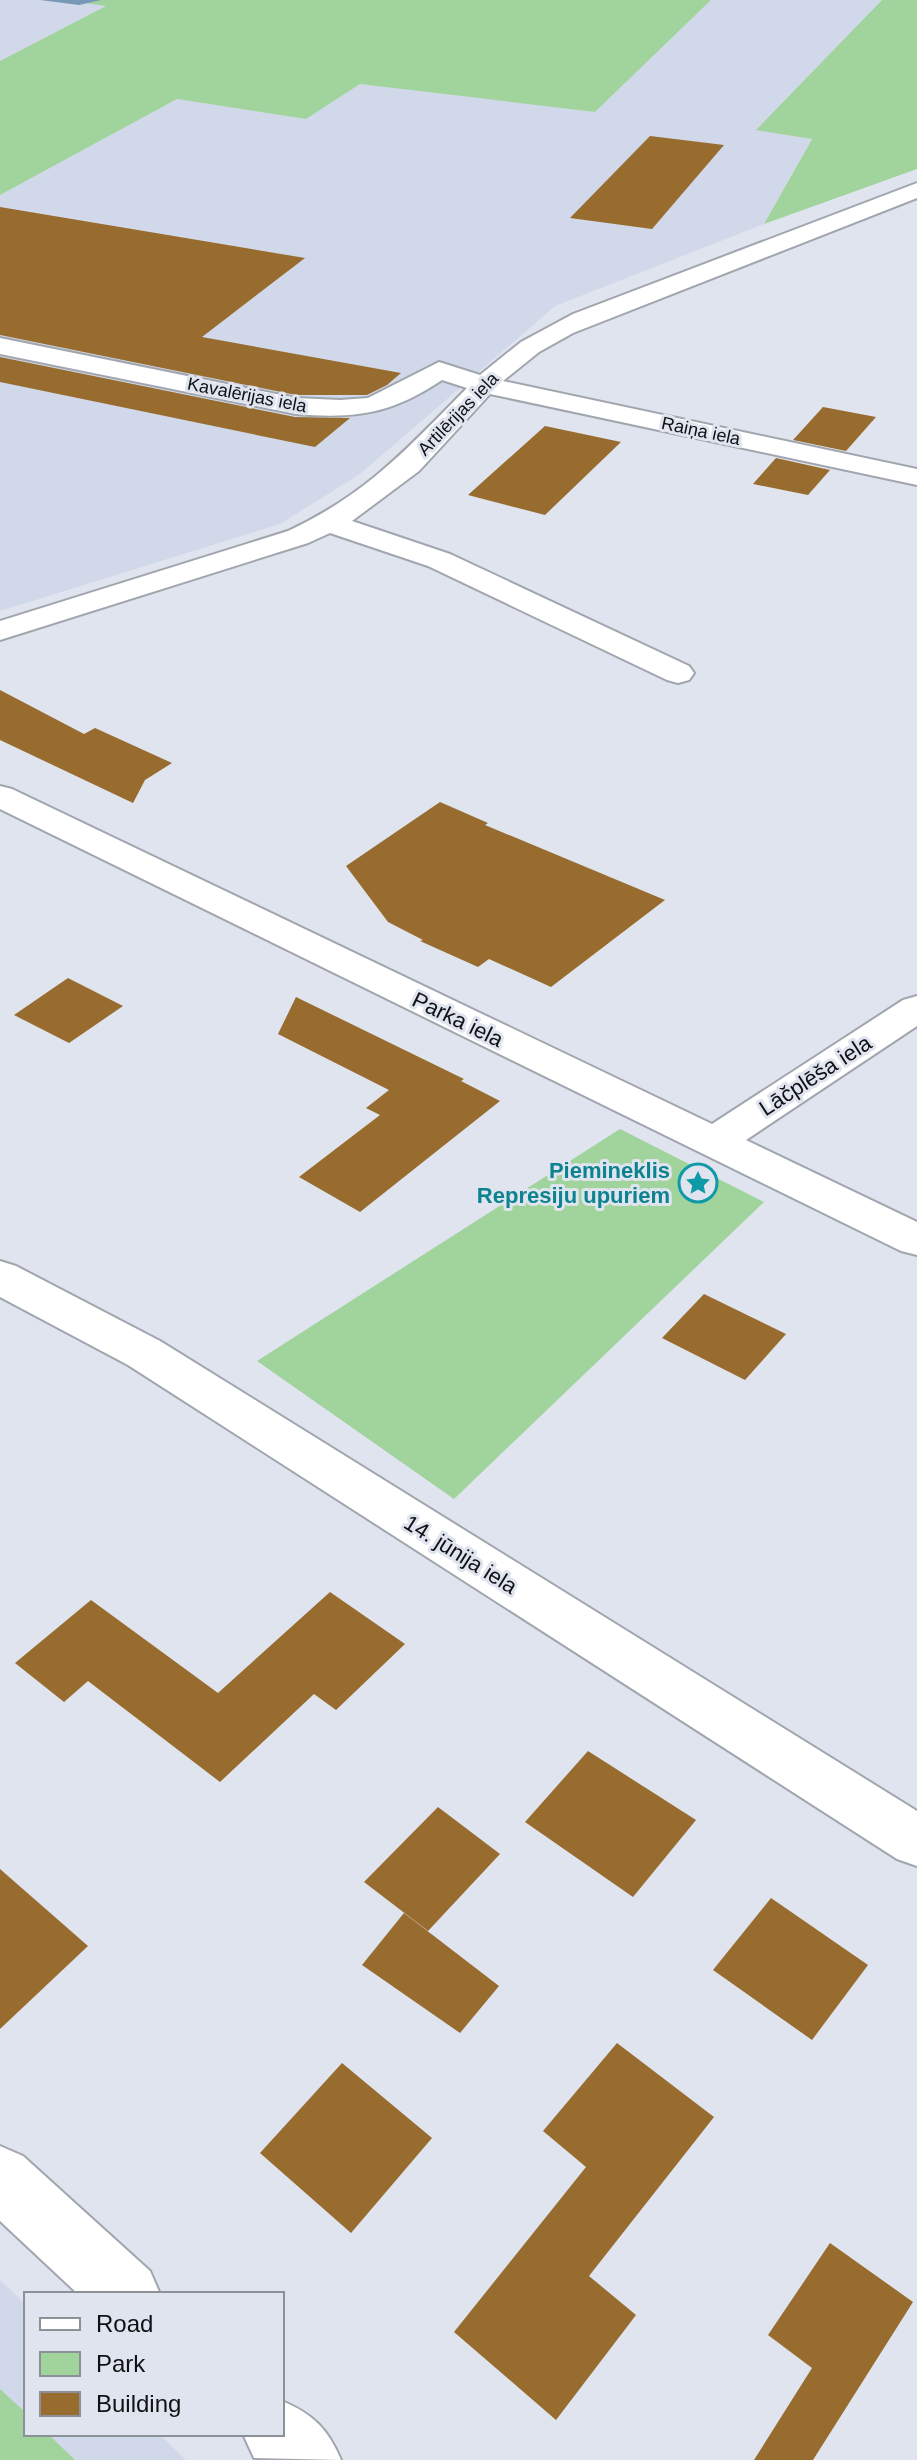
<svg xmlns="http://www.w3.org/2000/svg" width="917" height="2460" viewBox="0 0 917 2460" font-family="Helvetica,sans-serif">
<rect width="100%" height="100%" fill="#dfe4ee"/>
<g fill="#d0d8e9">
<polygon points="0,0 66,0 108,5 0,61"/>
<polygon points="711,0 882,0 757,129 812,138 764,224 555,306 360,474 280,524 0,611 0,195 177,99 306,119 360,84 595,112"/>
<polygon points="0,2280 26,2305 26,2434 159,2434 186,2460 0,2460"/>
</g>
<g fill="#a1d39d">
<polygon points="66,0 711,0 595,112 360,84 306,119 177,99 0,195 0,61 106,6"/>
<polygon points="882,0 917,0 917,169 764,224 812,139 756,130"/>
<polygon points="620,1129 764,1202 454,1499 257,1361"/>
<polygon points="0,2389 26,2413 26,2434 48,2434 75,2460 0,2460"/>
</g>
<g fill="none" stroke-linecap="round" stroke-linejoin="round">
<polygon fill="#7997b6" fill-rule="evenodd" points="40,0 101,0 79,5"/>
</g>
<g fill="#976c2e">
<polygon points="650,136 724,145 652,229 570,218"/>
<polygon points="0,207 305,258 202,337 401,373 387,385 367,395 296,395 0,335"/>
<polygon points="0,357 295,417 350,418 315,447 0,382"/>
<polygon points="823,407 876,417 846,451 793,440"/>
<polygon points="545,426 621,442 545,515 468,495"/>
<polygon points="776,458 830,470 808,495 753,484"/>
<polygon points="0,690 84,734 95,728 172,763 145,780 133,803 0,740"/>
<polygon points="440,802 488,823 485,825 665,900 551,987 489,959 478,967 420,941 423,940 388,922 346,866"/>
<polygon points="68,978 123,1006 69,1043 14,1015"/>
<polygon points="296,997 464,1079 461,1081 500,1101 360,1212 299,1177 380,1115 366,1108 389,1090 278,1034"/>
<polygon points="704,1294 786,1334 745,1380 662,1338"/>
<polygon points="330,1592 405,1644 336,1710 314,1694 220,1782 88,1681 64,1702 15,1663 91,1600 218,1693"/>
<polygon points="588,1751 696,1820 633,1897 525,1822"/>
<polygon points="438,1807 500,1854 428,1931 364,1882"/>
<polygon points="0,1869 88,1946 0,2029"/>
<polygon points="771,1898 868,1965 812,2040 713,1970"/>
<polygon points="404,1913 499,1986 460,2033 362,1965"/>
<polygon points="617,2043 714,2117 589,2276 636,2315 556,2420 454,2332 586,2167 543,2131"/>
<polygon points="342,2063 432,2138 351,2233 260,2153"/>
<polygon points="830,2243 913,2302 813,2460 754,2460 812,2368 768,2335"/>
</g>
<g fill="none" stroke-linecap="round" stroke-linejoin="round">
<g stroke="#a0a5ae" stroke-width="4">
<g id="minor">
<path d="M917 183V198L573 333 539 352 503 381 917 469V485L490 394 419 471 352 521 450 554 689 666 694 673 689 680 678 683 667 680 428 566 330 533 308 543 0 640V621L288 531C367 494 407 449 467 388L442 380C391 414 356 419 296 414L0 354V338L296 398 340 400 368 398 439 362 480 375 521 342 573 314Z"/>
<polygon points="0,786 12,789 712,1124 903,1000 917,996 917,1026 746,1140 917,1222 917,1255 901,1251 0,809"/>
<polygon points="0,1261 16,1266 160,1341 917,1811 917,1866 897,1859 128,1365 0,1297"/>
<polygon points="0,2146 23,2156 150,2271 160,2294 78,2294 0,2221"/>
<path d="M282 2401C313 2414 328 2429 341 2460L254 2458 243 2434H282Z"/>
</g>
</g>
<use href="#minor" fill="#fff" fill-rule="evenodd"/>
</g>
<defs>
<g id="sight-ring" transform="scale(2)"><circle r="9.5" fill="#dfe4ee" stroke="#0f9aa8" stroke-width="1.5"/><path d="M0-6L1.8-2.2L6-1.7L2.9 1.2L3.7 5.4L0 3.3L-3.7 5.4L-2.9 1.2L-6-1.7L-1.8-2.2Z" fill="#0f9aa8"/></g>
</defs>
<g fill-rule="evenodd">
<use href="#sight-ring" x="698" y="1183"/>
</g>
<g text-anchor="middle" stroke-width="6" stroke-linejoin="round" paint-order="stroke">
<g font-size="18" fill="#0f1114" stroke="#dfe4ee">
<text transform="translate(247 395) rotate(11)" y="6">Kavalērijas iela</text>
<text transform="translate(458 414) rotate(-46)" y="6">Artilērijas iela</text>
<text transform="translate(701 431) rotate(12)" y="6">Raiņa iela</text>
</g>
<g font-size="22" fill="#0f1114" stroke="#dfe4ee">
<text transform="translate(458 1019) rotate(26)" y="8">Parka iela</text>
<text transform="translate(815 1075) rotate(-33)" y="8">Lāčplēša iela</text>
<text transform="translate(461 1554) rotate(32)" y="8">14. jūnija iela</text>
</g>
<g font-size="22" font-weight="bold" fill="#0d838f" stroke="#dfe4ee" text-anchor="end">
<text x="670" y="1178">Piemineklis<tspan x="670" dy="25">Represiju upuriem</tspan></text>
</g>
</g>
<rect x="24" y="2292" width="260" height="144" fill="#dfe4ee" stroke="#8c9097" stroke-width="2"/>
<rect x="40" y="2318" width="40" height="12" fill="#ffffff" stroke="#8c9097" stroke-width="2"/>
<text x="96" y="2332" font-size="24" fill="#0f1114">Road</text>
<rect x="40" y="2352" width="40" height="24" fill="#a1d39d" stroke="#8c9097" stroke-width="2"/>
<text x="96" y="2372" font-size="24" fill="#0f1114">Park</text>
<rect x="40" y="2392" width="40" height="24" fill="#976c2e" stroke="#8c9097" stroke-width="2"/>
<text x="96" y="2412" font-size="24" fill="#0f1114">Building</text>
</svg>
